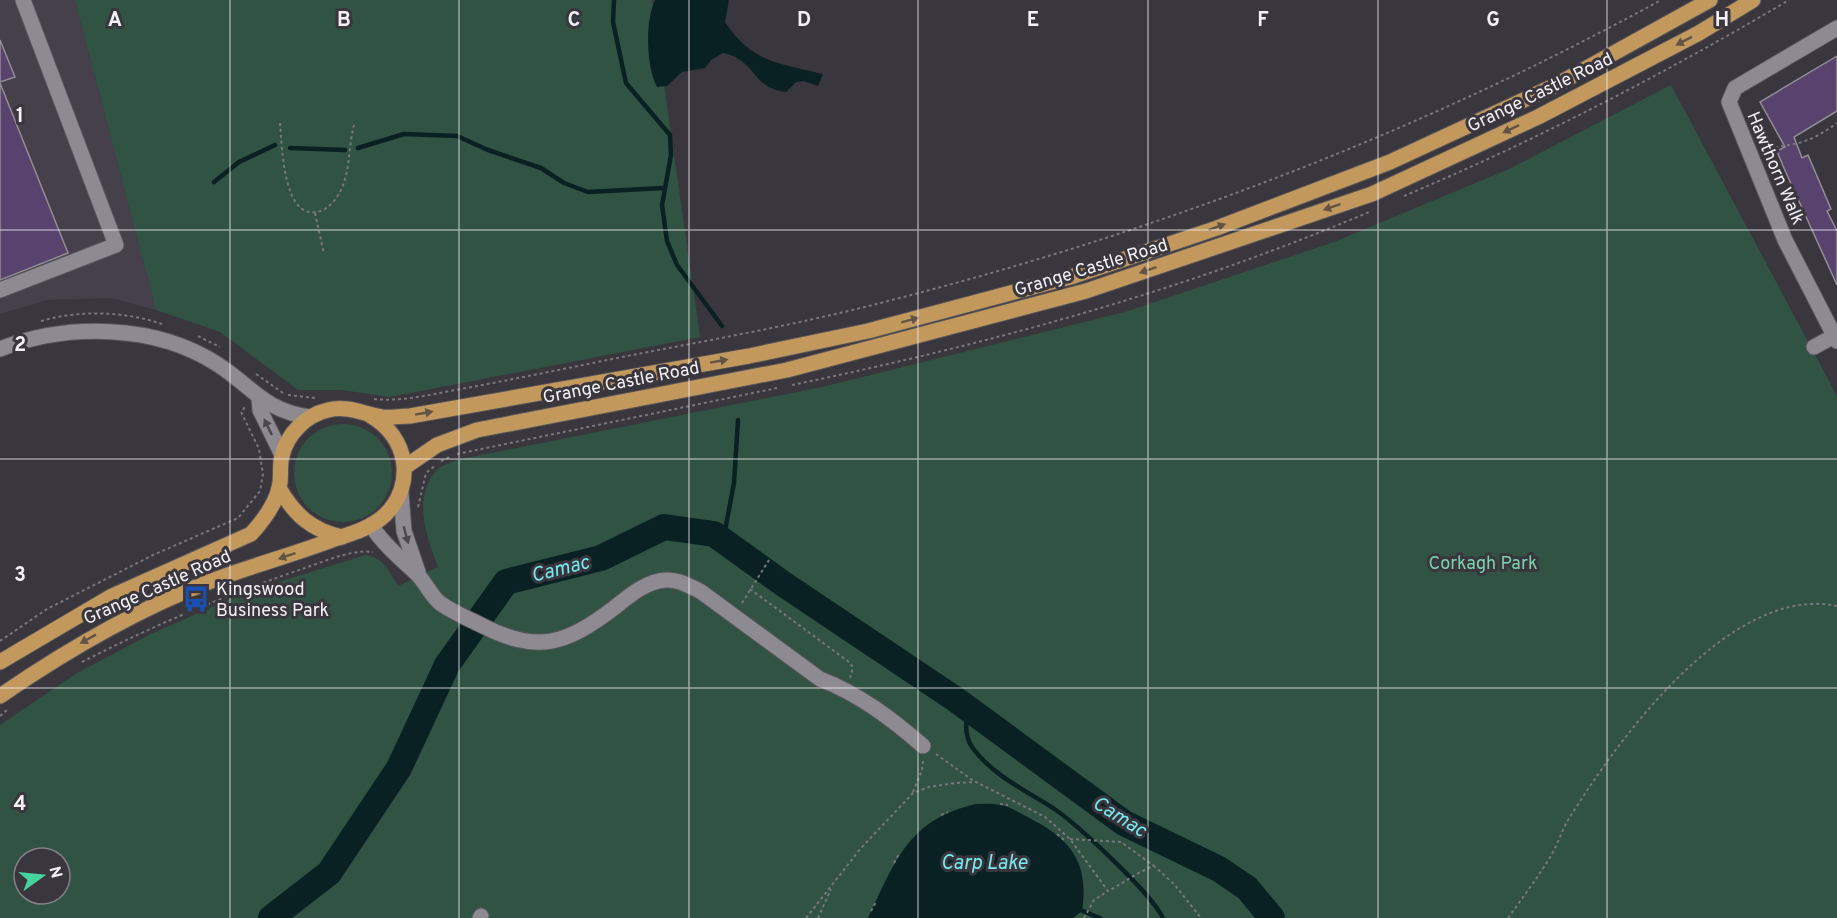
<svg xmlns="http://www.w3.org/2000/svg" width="1837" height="918" viewBox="0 0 1837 918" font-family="Overpass,sans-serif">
<rect width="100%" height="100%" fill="#39363d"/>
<polygon fill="#45404a" points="0,0 75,0 156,310 111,298 47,300 0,314"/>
<g fill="#315344" fill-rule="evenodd">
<polygon points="75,0 652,0 700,337 390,397 342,390 298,390 220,332 156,310"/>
<path d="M1671 85 1837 396V918H0V725L77 673 151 634 246 592 366 555C384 558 389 571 398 586L438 567C427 538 412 499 436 471 440 466 450 463 456 460L822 387 1125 312 1334 242 1509 169ZM24 858H60V894H24Z"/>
<circle cx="343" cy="473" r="49"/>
</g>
<g fill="#092123">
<path d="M655 0H729L725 22C752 63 779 63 823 74L818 86 804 81 796 82 786 92C751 88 757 60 723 53L711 60 705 68 682 72 667 86 657 87C646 66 645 21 655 0Z"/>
<path d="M976 804C1006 803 1007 806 1033 820 1073 841 1089 865 1082 911L1073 918H868C895 862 908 819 976 804Z"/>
</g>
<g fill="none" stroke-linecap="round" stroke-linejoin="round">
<g stroke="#092123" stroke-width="4.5">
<polyline points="614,0 613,22 626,83 670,135 671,155 662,205 667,241 677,265 722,326"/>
<polyline points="290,148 345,150"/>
<polyline points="358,148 404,134 457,136 488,150 541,168 564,183 588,192 663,188"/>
<polyline points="214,182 239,162 275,145"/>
<polyline points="723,541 734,483 738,420"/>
<path d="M969 708C965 722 964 735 972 747 991 774 1026 791 1053 808 1077 824 1151 893 1163 918"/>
<polyline points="1078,909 1100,918"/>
</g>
<polyline stroke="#092123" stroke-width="26" points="271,918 329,873 399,768 447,665 506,582 601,558 664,527 714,534 782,583 955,699 1124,823 1219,869 1247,888 1272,918"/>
</g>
<g fill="#58436f" stroke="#918e95" stroke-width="1.5">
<polygon points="0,40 15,77 0,82"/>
<polygon points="1837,56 1837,111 1794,137 1802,158 1808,155 1831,209 1827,211 1837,231 1837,285 1783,166 1777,151 1785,147 1760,102"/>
<polygon points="0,83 68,253 0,280"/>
</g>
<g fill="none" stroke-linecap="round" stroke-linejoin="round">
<g stroke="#57555a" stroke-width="17">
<g id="minor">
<polyline points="1837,28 1735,88 1729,102 1785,240 1837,341"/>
<polyline points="0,290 116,245 23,0"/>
<polyline points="1814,347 1834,336"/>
<path d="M0 349C67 323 155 324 217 364 253 387 264 411 310 417"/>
<polyline points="259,398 260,410 282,455"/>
<polyline points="401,493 404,531 418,572"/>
<path d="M371 525C381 542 402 560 417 574 426 583 431 596 440 603 452 612 467 618 481 625 537 654 565 645 614 608 629 596 646 581 666 580 678 579 689 586 700 591L820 679C859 694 892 719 923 746"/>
<polyline points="480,918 481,916"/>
</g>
</g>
<g stroke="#57555a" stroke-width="17">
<g id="major">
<polyline points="405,467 437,445 477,430 787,370 1086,291 1372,194 1538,117 1699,33 1753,0"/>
<path d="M279 488C295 515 311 530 342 537"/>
<path d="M0 662 112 596 251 534C262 522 275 505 279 488 282 478 279 466 282 456 287 434 306 415 328 410 347 405 364 414 382 417 391 418 401 416 410 416L749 356 868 331 1074 276 1217 228 1390 162 1556 85 1710 0"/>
<path d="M0 696C67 650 135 610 211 581 251 566 292 555 332 540 350 534 370 529 385 515 416 485 408 437 371 416"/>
</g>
</g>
<g stroke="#79767c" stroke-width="2" stroke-dasharray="3 3" stroke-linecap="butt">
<path d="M280 123C282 145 283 218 316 212 327 211 335 201 340 192 351 170 348 147 354 125"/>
<path d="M1764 152C1777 145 1789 146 1802 142 1815 138 1826 131 1837 123"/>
<path d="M1404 196C1537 140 1664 74 1789 0"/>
<polyline points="315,213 324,254"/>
<path d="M41 321C79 310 124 311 162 324"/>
<polyline points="198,336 220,347"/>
<polyline points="256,374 283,393"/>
<path d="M792 385C989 344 1183 291 1369 212"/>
<polyline points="288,395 315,398"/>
<path d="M374 399C404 402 432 394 461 389 515 379 568 368 622 357 710 340 801 324 888 301 1157 232 1417 134 1661 0"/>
<polyline points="457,454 777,388"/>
<polyline points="441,461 452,456"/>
<polyline points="418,507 426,473 436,465"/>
<polyline points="750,589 849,662 853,667 850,678"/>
<polyline points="742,603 769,560"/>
<polyline points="0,641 47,609 153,555 238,518 260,491 263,474 259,449 241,412 246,406"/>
<path d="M82 662C154 625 226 595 302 569 323 562 351 549 373 552"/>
<polyline points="0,716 7,710"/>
<polyline points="936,754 975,782"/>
<polyline points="913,792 922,770 923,761"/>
<polyline points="1000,804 1008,805"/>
<polyline points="941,815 948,812"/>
<polyline points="1057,834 1064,840"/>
<polyline points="1070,839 1121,842 1154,866"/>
<polyline points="894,863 899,854"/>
<polyline points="871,911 876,902"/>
<path d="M806 918 861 848 913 793 929 787 955 783 976 782 1045 817 1070 839 1108 891C1124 883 1137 872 1154 866L1174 884 1201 918"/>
<polyline points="818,918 831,889"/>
<polyline points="1084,918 1094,900 1108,891"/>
<path d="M1508 918C1523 897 1539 876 1552 854 1559 842 1562 829 1570 817 1619 738 1731 584 1837 606"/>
</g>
<use href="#minor" stroke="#8d8a91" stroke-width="15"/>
<use href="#major" stroke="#c2985c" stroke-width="15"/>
</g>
<defs><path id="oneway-solid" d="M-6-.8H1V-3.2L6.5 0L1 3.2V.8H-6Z" transform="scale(1.5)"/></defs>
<g fill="#625346">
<use href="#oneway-solid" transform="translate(1684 41) rotate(153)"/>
<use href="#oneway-solid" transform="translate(1511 129) rotate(155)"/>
<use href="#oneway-solid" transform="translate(1332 207) rotate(161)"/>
<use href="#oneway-solid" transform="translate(1217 227) rotate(-20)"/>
<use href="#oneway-solid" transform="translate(1148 270) rotate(161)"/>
<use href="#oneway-solid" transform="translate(910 320) rotate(-15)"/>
<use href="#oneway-solid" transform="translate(719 361) rotate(-10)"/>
<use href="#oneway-solid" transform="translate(424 413) rotate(-10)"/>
<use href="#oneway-solid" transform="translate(287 556) rotate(161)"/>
<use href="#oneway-solid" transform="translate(88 639) rotate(151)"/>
</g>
<g fill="#4a474e">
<use href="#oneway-solid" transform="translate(268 427) rotate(-116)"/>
<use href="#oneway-solid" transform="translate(406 535) rotate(75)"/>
</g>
<path fill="none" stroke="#f3f1f5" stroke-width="1.5" stroke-opacity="0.55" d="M230 0V918M459 0V918M689 0V918M918 0V918M1148 0V918M1378 0V918M1607 0V918M0 230H1837M0 459H1837M0 688H1837"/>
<defs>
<g id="bus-bare" transform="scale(2.07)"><path d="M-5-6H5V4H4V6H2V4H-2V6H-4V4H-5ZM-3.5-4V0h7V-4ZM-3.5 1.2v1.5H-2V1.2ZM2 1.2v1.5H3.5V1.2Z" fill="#1a4fb4" stroke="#39363d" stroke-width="2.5" paint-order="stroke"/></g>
</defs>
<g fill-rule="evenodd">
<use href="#bus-bare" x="196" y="599"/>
</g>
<g text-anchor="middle" stroke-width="6" stroke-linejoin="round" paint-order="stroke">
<g font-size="18" fill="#f3f1f5" stroke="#39363d">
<text transform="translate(1540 92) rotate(-26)" y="6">Grange Castle Road</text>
<text transform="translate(1776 168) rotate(67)" y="6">Hawthorn Walk</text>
<text transform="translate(1091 267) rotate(-17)" y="6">Grange Castle Road</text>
<text transform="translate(621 382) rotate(-11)" y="6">Grange Castle Road</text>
<text transform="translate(157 587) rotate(-24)" y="6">Grange Castle Road</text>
</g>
<g font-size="18" fill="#79d4ac" stroke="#39363d">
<text x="1483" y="569">Corkagh Park</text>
</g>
<g font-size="18" fill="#f3f1f5" stroke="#39363d" text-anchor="start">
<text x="216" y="595">Kingswood<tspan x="216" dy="21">Business Park</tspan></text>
</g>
<g font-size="20" font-style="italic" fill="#76eaf1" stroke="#39363d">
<text transform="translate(560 568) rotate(-14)" y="7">Camac</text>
<text transform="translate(1120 816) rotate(32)" y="7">Camac</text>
<text x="984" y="869">Carp Lake</text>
</g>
</g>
<g font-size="20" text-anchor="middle" font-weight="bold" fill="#f3f1f5" stroke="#39363d" stroke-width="6" stroke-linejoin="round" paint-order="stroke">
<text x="115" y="26">A</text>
<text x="344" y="26">B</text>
<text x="574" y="26">C</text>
<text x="804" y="26">D</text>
<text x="1033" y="26">E</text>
<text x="1263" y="26">F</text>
<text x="1493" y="26">G</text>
<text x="1722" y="26">H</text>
<text x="20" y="122">1</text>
<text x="20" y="351">2</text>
<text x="20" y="581">3</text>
<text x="20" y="810">4</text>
</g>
<g transform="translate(42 876) rotate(75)"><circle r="28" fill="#39363d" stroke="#838187" stroke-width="1.5"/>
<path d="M0-4.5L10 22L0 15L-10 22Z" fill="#45d49f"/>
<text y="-9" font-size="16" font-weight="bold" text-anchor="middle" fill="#f3f1f5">N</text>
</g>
</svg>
